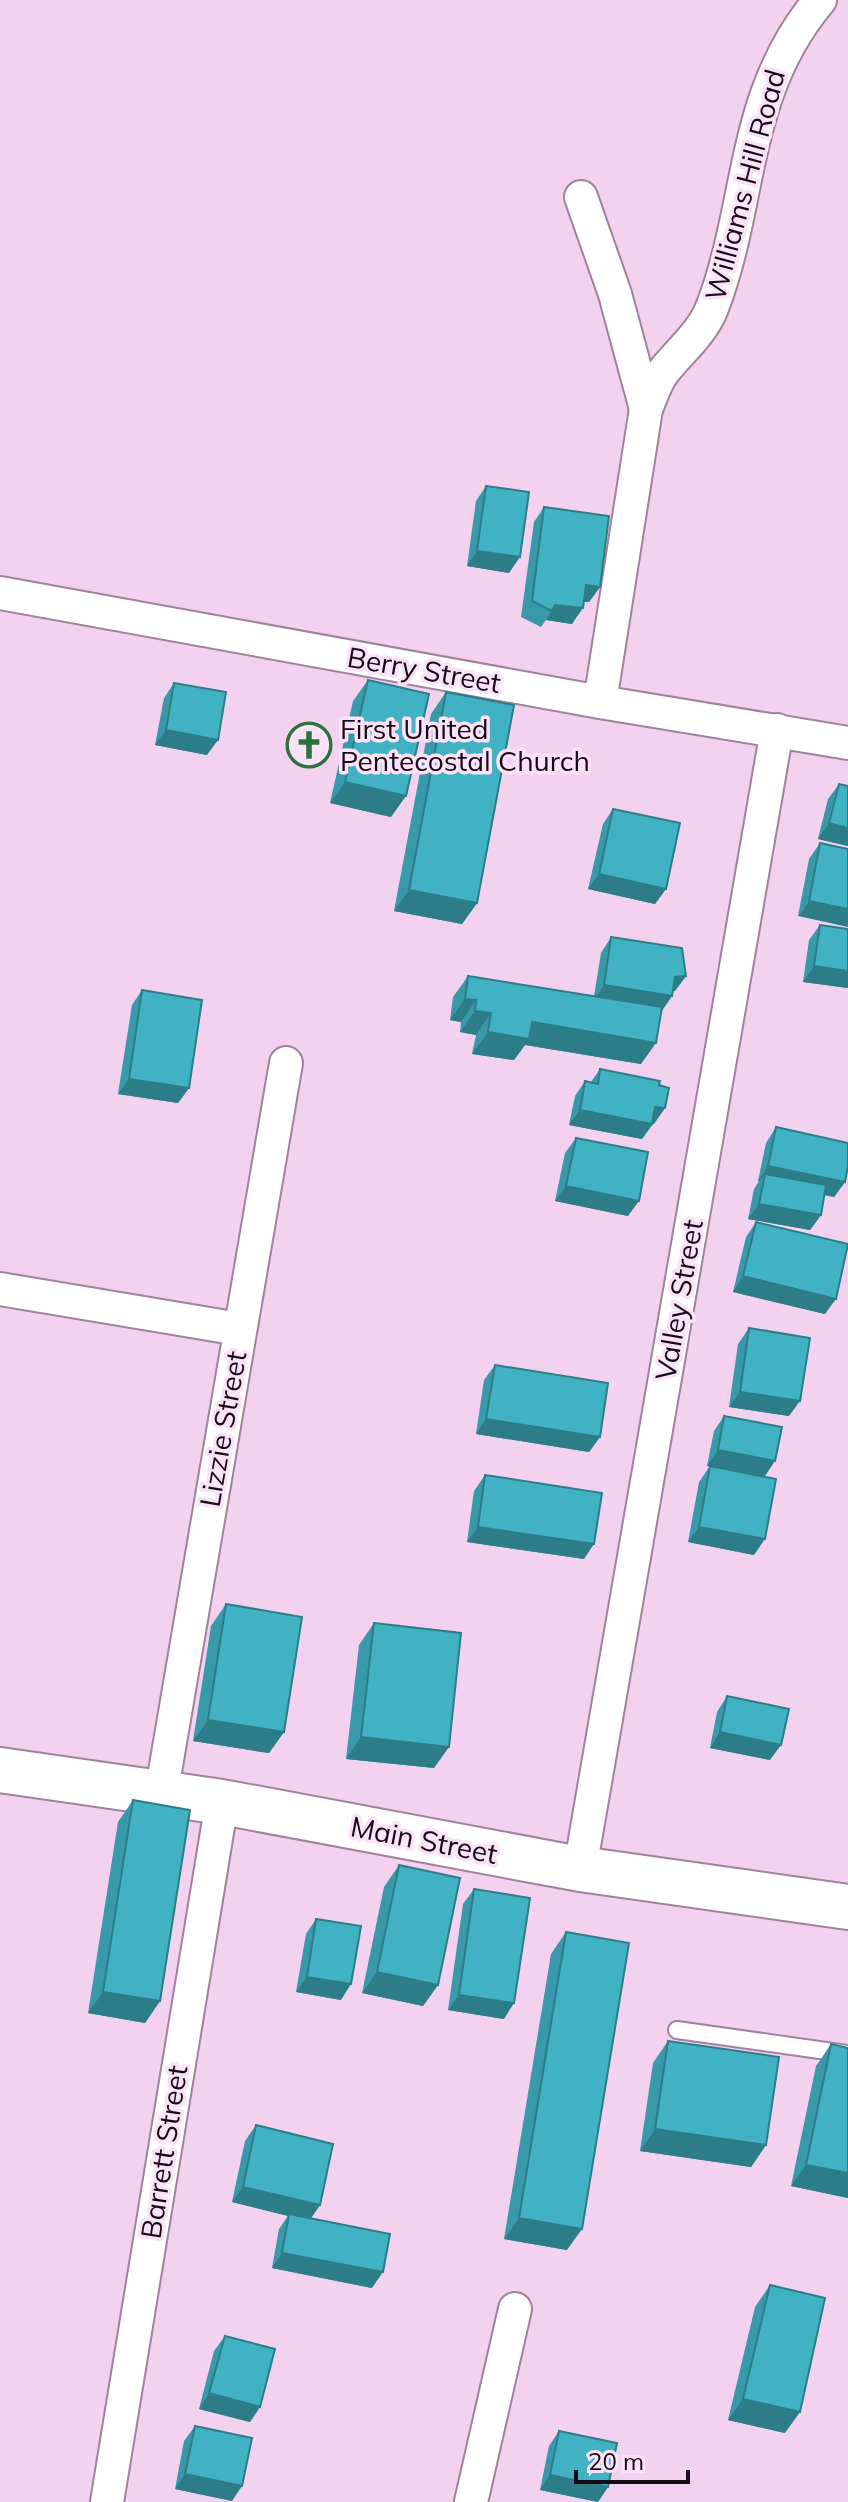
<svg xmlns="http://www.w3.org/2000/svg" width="848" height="2502" viewBox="0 0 848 2502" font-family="Mulish,sans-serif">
<rect width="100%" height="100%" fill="#f3d2ef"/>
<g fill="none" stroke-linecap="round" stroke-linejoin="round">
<g stroke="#a1829e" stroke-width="20">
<polyline id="service" points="677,2030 848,2054"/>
</g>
<g stroke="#a1829e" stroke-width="36">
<g id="minor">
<polyline points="581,197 615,294 646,409"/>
<polyline points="0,593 600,702 848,743"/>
<path d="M600 702 646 409C651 397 656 381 664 371 681 350 702 333 712 308 753 201 740 95 820 0"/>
<polyline points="0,1289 239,1329"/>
<polyline points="161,1795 286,1063"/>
<polyline points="580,1869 777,730"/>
<polyline points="107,2502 222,1802"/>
<polyline points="471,2502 515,2309"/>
</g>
</g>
<g stroke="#a1829e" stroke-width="48">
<polyline id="secondary" points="0,1770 222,1802 580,1869 848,1907"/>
</g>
<use href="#service" stroke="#fff" stroke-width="16"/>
<use href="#minor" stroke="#fff" stroke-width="32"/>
<use href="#secondary" stroke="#fff" stroke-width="44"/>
</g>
<g fill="#3799a9">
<polygon points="486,486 509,573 467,566 476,501"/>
<polygon points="544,507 600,587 589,602 584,602 572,624 546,620 541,627 521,617 534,522"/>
<polygon points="368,680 391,817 330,803 353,701"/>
<polygon points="174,683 207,755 155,745 164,698"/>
<polygon points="446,692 477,903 462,924 394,911 431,714"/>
<polygon points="839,784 848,846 818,839 828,799"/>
<polygon points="613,809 666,889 655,904 588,889 603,824"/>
<polygon points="820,843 848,849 798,916 809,859"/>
<polygon points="820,925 848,929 848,988 803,982 809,940"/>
<polygon points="611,937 686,976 675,991 673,991 672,996 661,1012 641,1064 525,1045 514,1060 472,1054 476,1035 460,1032 461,1022 450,1020 453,997 468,976 594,996 601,953"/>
<polygon points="142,990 189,1088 178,1103 118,1094 132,1005"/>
<polygon points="600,1069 659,1085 665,1108 642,1139 569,1125 575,1096 585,1081 591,1082"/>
<polygon points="776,1127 845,1182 834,1197 824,1195 821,1215 810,1230 748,1219 754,1189 759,1181 758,1181 766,1143"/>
<polygon points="576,1138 628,1216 555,1201 565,1153"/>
<polygon points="756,1222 825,1314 733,1292 746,1237"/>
<polygon points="749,1328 789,1416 729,1407 738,1344"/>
<polygon points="495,1365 600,1437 589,1452 476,1434 484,1380"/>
<polygon points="724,1416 765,1476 707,1466 714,1431"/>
<polygon points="710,1466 754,1555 688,1542 699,1482"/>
<polygon points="485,1475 584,1559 467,1542 474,1491"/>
<polygon points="226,1604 284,1732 269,1753 193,1741 211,1626"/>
<polygon points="374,1623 434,1768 346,1759 359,1645"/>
<polygon points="727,1696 770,1760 710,1748 717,1712"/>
<polygon points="133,1800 160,2001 145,2023 88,2013 118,1822"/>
<polygon points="399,1865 438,1985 423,2006 362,1993 384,1887"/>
<polygon points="474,1889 504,2019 448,2010 463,1904"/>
<polygon points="316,1919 341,2000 296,1992 306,1934"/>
<polygon points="566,1932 567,2250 504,2239 551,1954"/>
<polygon points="668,2041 766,2145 751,2167 640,2151 653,2063"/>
<polygon points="831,2044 848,2198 791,2186 816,2066"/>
<polygon points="256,2125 320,2205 311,2218 372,2288 272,2268 279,2229 288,2216 232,2202 245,2141"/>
<polygon points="770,2285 785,2433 728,2420 755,2307"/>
<polygon points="225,2336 260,2407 250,2422 199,2409 214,2351"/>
<polygon points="195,2426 232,2501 175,2489 184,2441"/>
<polygon points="559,2431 608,2487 598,2502 540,2490 549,2446"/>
</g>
<g fill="#2d7d89">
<polygon points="477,551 520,557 509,573 467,566"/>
<polygon points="586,585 600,587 589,602 575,600"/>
<polygon points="555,605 583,608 572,624 546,620"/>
<polygon points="166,730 218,740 207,755 155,745"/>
<polygon points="345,782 406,796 391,817 330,803"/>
<polygon points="829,823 848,828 848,846 818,839"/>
<polygon points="599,874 666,889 655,904 588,889"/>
<polygon points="409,890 477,903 462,924 394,911"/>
<polygon points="809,901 848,909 848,927 798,916"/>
<polygon points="814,966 848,971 848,988 803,982"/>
<polygon points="686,976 675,991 665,993 675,977"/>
<polygon points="604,985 672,996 661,1012 593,1001"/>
<polygon points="465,999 476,1000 461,1022 450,1020"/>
<polygon points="475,1011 491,1013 476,1035 460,1032"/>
<polygon points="532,1022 656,1043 641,1064 525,1045 514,1060 472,1054 488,1032"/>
<polygon points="129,1079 189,1088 178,1103 118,1094"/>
<polygon points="655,1107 665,1108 654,1124 645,1122"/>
<polygon points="580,1110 652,1124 642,1139 569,1125"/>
<polygon points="768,1166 845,1182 834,1197 763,1182 765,1174 759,1181 758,1181"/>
<polygon points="566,1186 639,1201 628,1216 555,1201"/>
<polygon points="759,1204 821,1215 810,1230 748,1219"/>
<polygon points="743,1276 836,1299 825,1314 733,1292"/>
<polygon points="740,1392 800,1401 789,1416 729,1407"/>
<polygon points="486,1419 600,1437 589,1452 476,1434"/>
<polygon points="718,1450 775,1461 765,1476 707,1466"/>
<polygon points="478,1527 594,1544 584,1559 467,1542"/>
<polygon points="699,1527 765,1539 754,1555 688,1542"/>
<polygon points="208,1720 284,1732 269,1753 193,1741"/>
<polygon points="720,1732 781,1745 770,1760 710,1748"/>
<polygon points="361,1737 449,1747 434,1768 346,1759"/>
<polygon points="377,1972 438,1985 423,2006 362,1993"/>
<polygon points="307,1977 351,1984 341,2000 296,1992"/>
<polygon points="103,1992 160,2001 145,2023 88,2013"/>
<polygon points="459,1995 514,2003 504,2019 448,2010"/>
<polygon points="655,2129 766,2145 751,2167 640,2151"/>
<polygon points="806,2165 848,2173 848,2198 791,2186"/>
<polygon points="243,2187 320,2205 309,2221 232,2202"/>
<polygon points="519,2218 582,2229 567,2250 504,2239"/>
<polygon points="282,2253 383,2272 372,2288 272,2268"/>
<polygon points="209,2393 260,2407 250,2422 199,2409"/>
<polygon points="743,2399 800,2412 785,2433 728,2420"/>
<polygon points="185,2474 242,2486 232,2501 175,2489"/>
<polygon points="550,2475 608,2487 598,2502 540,2490"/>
</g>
<g fill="#40b2c4" stroke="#2d7d89" stroke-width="2">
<polygon points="486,486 529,492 520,557 477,551"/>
<polygon points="544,507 609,516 600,587 586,585 583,608 555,605 552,611 532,601"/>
<polygon points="368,680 429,694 406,796 345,782"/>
<polygon points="174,683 226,692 218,740 166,730"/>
<polygon points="446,692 514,705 477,903 409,890"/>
<polygon points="839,784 848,786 848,828 829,823"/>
<polygon points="613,809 680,823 666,889 599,874"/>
<polygon points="820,843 848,849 848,909 809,901"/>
<polygon points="820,925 848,929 848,971 814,966"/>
<polygon points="611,937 682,948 686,976 675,977 672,996 604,985"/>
<polygon points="468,976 662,1007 656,1043 532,1022 529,1039 488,1032 491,1013 475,1011 476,1000 465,999"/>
<polygon points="142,990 202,1000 189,1088 129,1079"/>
<polygon points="600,1069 660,1081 659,1085 669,1088 665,1108 655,1107 652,1124 580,1110 585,1081 598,1084"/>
<polygon points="776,1127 848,1143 848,1166 845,1182 768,1166"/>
<polygon points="576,1138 648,1152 639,1201 566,1186"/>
<polygon points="765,1174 826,1185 821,1215 759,1204"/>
<polygon points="756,1222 848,1244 836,1299 743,1276"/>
<polygon points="749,1328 810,1338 800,1401 740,1392"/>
<polygon points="495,1365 608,1383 600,1437 486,1419"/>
<polygon points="724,1416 782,1427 775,1461 718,1450"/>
<polygon points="710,1466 776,1479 765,1539 699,1527"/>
<polygon points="485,1475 602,1493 594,1544 478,1527"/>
<polygon points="226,1604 302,1617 284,1732 208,1720"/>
<polygon points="374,1623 461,1633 449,1747 361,1737"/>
<polygon points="727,1696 789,1709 781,1745 720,1732"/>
<polygon points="133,1800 190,1810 160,2001 103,1992"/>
<polygon points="399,1865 460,1878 438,1985 377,1972"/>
<polygon points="474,1889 530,1898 514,2003 459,1995"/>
<polygon points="316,1919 361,1926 351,1984 307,1977"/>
<polygon points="566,1932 629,1943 582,2229 519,2218"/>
<polygon points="668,2041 779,2057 766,2145 655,2129"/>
<polygon points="831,2044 848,2048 848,2173 806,2165"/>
<polygon points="256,2125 333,2144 320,2205 243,2187"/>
<polygon points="289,2214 390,2234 383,2272 282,2253"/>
<polygon points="770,2285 825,2298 800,2412 743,2399"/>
<polygon points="225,2336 275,2349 260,2407 209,2393"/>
<polygon points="195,2426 252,2438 242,2486 185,2474"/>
<polygon points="559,2431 617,2443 608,2487 550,2475"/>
</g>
<defs>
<g id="church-ring" transform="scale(2.3)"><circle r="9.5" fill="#fce2f9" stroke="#2b723e" stroke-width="1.5"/><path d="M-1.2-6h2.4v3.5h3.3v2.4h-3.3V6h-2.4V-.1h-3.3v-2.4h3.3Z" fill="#2b723e"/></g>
</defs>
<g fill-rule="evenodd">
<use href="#church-ring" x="309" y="745"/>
</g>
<g text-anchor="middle" stroke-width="7" stroke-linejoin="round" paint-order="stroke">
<g font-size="28" fill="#160b15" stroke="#fce2f9">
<text transform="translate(745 185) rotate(-75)" y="10">Williams Hill Road</text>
<text transform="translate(424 670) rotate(10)" y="10">Berry Street</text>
<text transform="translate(679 1300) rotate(-80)" y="10">Valley Street</text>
<text transform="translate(223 1429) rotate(-80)" y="10">Lizzie Street</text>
<text transform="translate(424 1840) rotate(11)" y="10">Main Street</text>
<text transform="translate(164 2152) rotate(-81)" y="10">Barrett Street</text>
</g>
<g font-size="28" fill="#160b15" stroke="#fce2f9" text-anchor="start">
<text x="340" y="739">First United<tspan x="340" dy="32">Pentecostal Church</tspan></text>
</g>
</g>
<path d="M576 2470v12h112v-12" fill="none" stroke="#160b15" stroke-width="4"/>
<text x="588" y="2470" font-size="24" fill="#160b15" stroke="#fce2f9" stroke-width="6" paint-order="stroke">20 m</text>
</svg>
